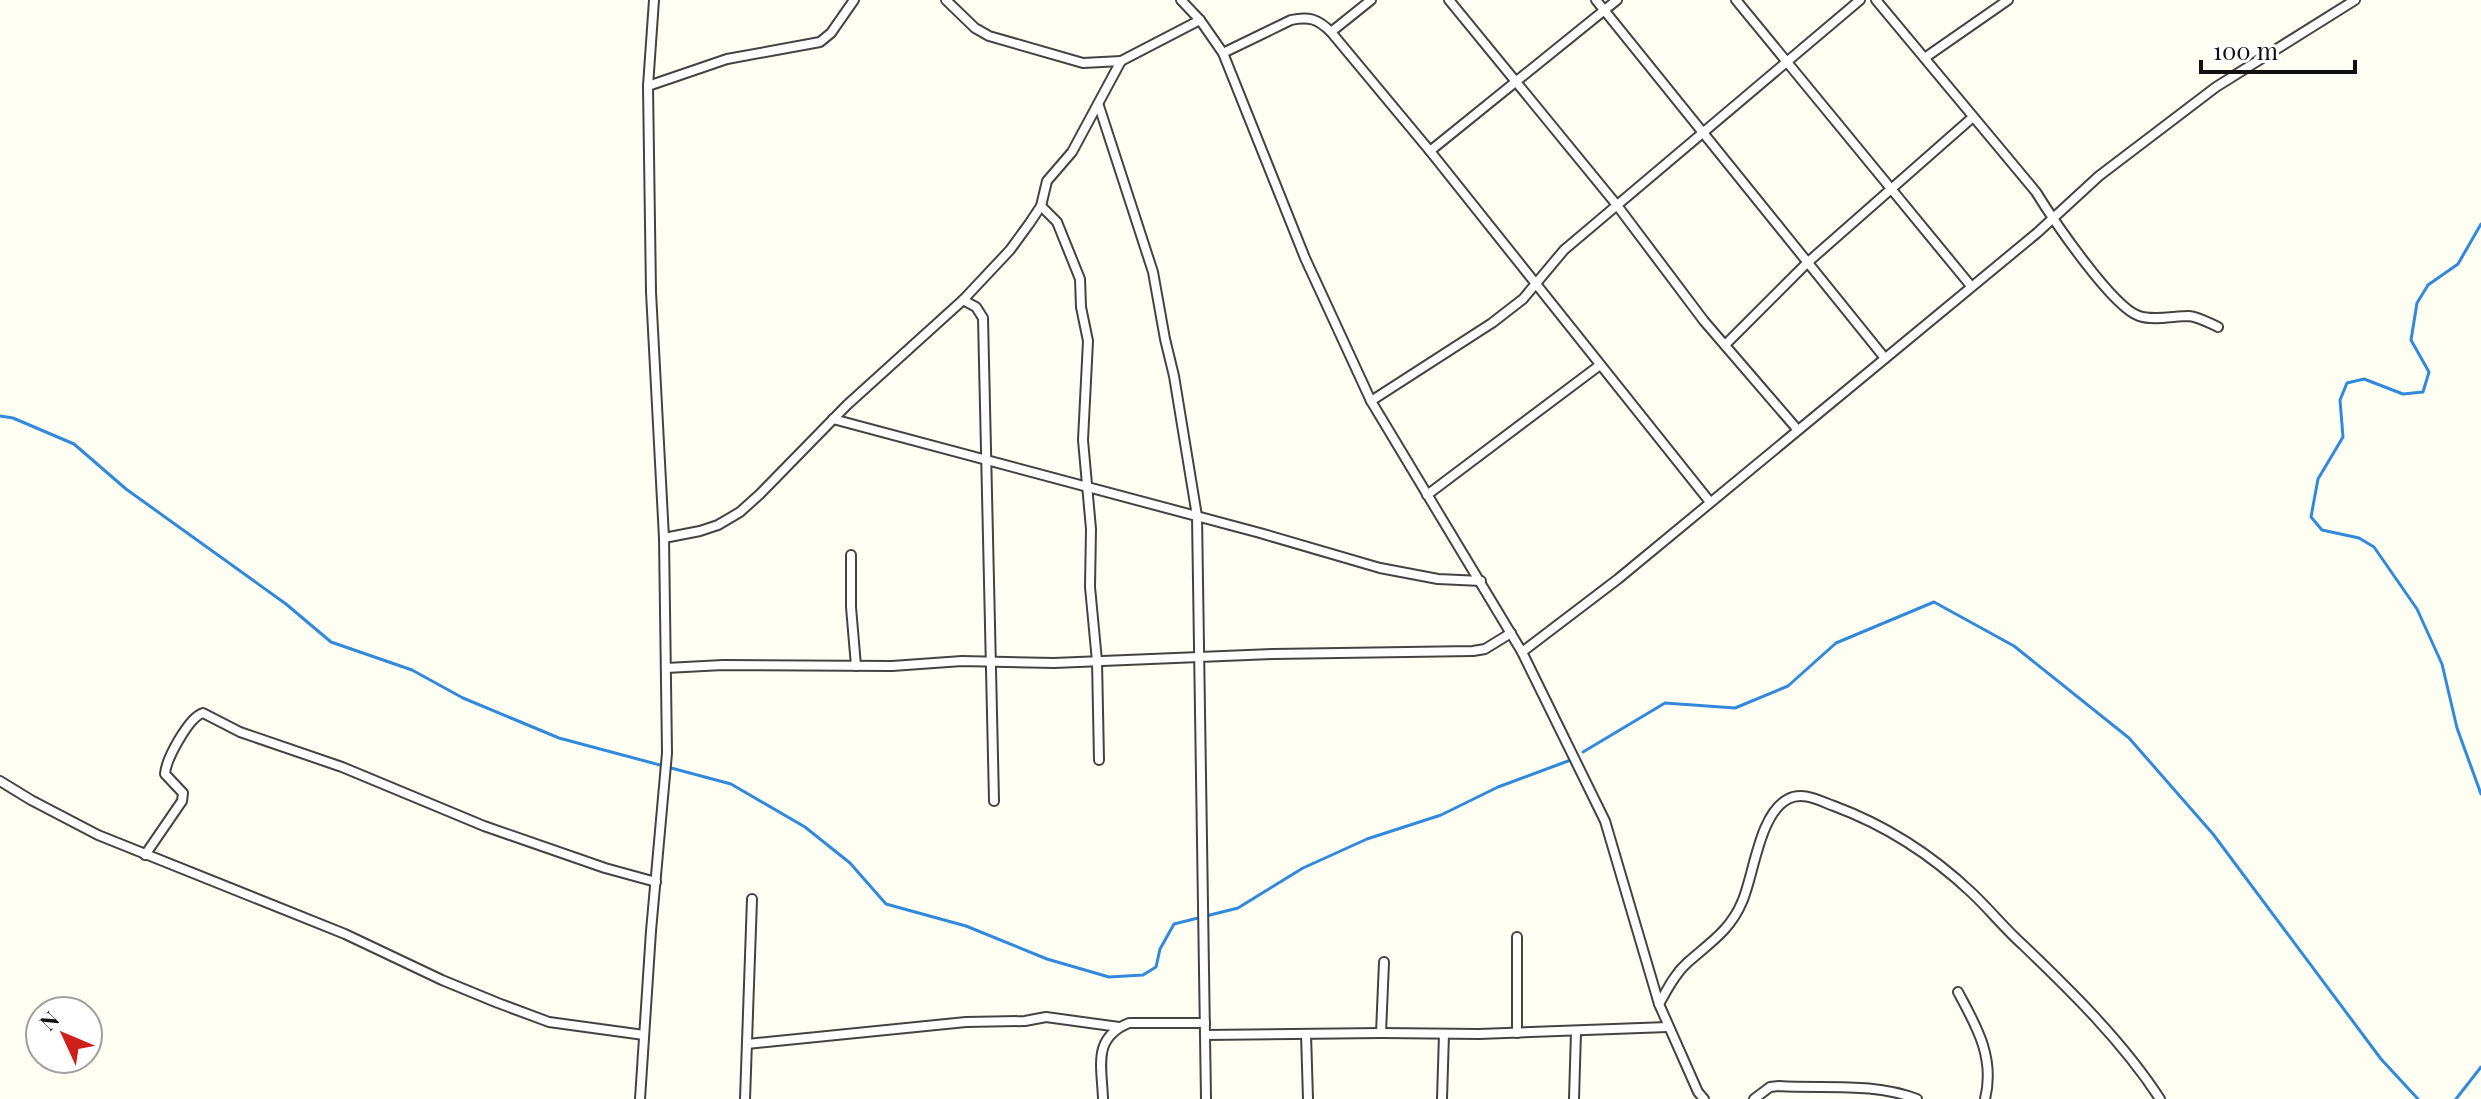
<svg xmlns="http://www.w3.org/2000/svg" width="2481" height="1099" viewBox="0 0 2481 1099" font-family="'Playfair Display',serif">
<rect width="100%" height="100%" fill="#fffef3"/>
<g fill="none" stroke-linecap="round" stroke-linejoin="round">
<g stroke="#3189db" stroke-width="3">
<polyline points="2481,224 2458,264 2428,285 2417,303 2411,340 2429,372 2423,392 2403,394 2364,379 2347,383 2340,400 2343,437 2318,479 2311,517 2322,530 2359,538 2374,547 2417,609 2442,664 2457,728 2481,794"/>
<polyline points="0,416 13,418 74,444 126,489 286,604 331,642 412,670 463,698 559,738 731,784 805,827 850,863 886,904 966,926 1047,959 1109,977 1143,975 1156,967 1160,949 1174,924 1238,908 1303,868 1367,839 1441,815 1498,787 1568,761"/>
<polyline points="1583,752 1665,703 1735,708 1788,686 1836,643 1934,602 2014,646 2129,738 2213,834 2381,1059 2418,1099"/>
<polyline points="2456,1099 2481,1067"/>
</g>
<g stroke="#434343" stroke-width="12">
<g id="minor">
<polyline points="946,0 975,28 989,36 1083,63 1121,61"/>
<polyline points="1181,0 1200,20 1223,53 1305,258 1371,401 1522,652 1605,821 1659,1004 1698,1092 1704,1099"/>
<polyline points="1449,0 1616,204 1704,321 1797,429"/>
<polyline points="1596,0 1884,357"/>
<polyline points="1736,0 1971,286"/>
<path d="M1876 0 2036 192C2052 218 2112 307 2139 316 2153 321 2174 316 2189 316 2199 317 2209 323 2218 327"/>
<polyline points="1331,32 1430,151 1710,502"/>
<path d="M1223 53 1291 20C1309 16 1318 19 1331 32L1371 0"/>
<polyline points="1926,57 2008,0"/>
<polyline points="648,86 727,59 820,42 831,33 854,0"/>
<polyline points="1099,106 1153,272 1165,339 1174,376 1197,516 1205,1035"/>
<polyline points="1430,151 1617,0"/>
<polyline points="1041,206 1057,222 1080,279 1081,307 1088,341 1083,440 1091,529 1090,587 1097,661 1099,760"/>
<polyline points="963,300 976,307 983,318 994,801"/>
<polyline points="1725,345 1807,263 1973,117"/>
<polyline points="1371,401 1492,323 1523,299 1564,250 1860,0"/>
<polyline points="833,419 1260,533 1380,568 1438,579 1481,581"/>
<polyline points="1427,495 1600,365"/>
<polyline points="664,538 700,531 718,525 740,512 760,494 847,405 963,300 1010,250 1029,224 1041,206 1047,181 1072,152 1121,61 1200,20"/>
<polyline points="851,555 851,607 856,666"/>
<polyline points="1522,652 1618,579 2037,233 2099,176 2216,87 2355,0"/>
<polyline points="666,668 723,665 892,666 962,661 1054,663 1273,654 1473,651 1485,649 1511,633"/>
<polyline points="0,781 31,800 98,835 345,934 442,980 498,1003 549,1022 644,1035"/>
<path d="M145 855 182 801 183 793 165 774C166 759 189 717 203 713L240 732 342 767 484 826 605 868 656 882"/>
<polyline points="1517,937 1517,1033"/>
<path d="M1958 992C1977 1027 1995 1058 1985 1099"/>
<path d="M1659 1004C1667 990 1674 975 1686 964 1708 944 1730 931 1742 902 1754 875 1759 814 1788 799 1803 791 1820 801 1834 806 1885 825 1933 856 1972 893 1990 910 2005 929 2023 945 2072 992 2123 1042 2160 1099"/>
<polyline points="1381,1033 1384,962"/>
<polyline points="1306,1034 1308,1099"/>
<polyline points="747,1044 966,1022 1025,1021 1046,1017 1119,1027"/>
<polyline points="640,1099 651,931 667,753 664,538 651,292 648,86 654,0"/>
<polyline points="745,1099 752,899"/>
<path d="M1103 1099C1102 1066 1092 1038 1129 1023H1205"/>
<polyline points="1206,1099 1205,1035 1381,1033 1479,1034 1668,1027"/>
<polyline points="1442,1099 1444,1034"/>
<polyline points="1574,1099 1576,1032"/>
<path d="M1754 1099 1770 1087 1779 1086C1826 1089 1872 1082 1917 1099"/>
</g>
</g>
<use href="#minor" stroke="#fff" stroke-width="8"/>
</g>
<g transform="translate(64 1035) rotate(314)"><circle r="38" fill="#ffffff" stroke="#9f9f9f" stroke-width="2"/>
<path d="M0-6L14 30L0 20L-14 30Z" fill="#d01e18"/>
<text y="-12" font-size="22" font-weight="bold" text-anchor="middle" fill="#101010">N</text>
</g>
<path d="M2201 60v12h154v-12" fill="none" stroke="#101010" stroke-width="4"/>
<text x="2213" y="60" font-size="24" fill="#101010" stroke="#ffffff" stroke-width="6" paint-order="stroke">100 m</text>
</svg>
